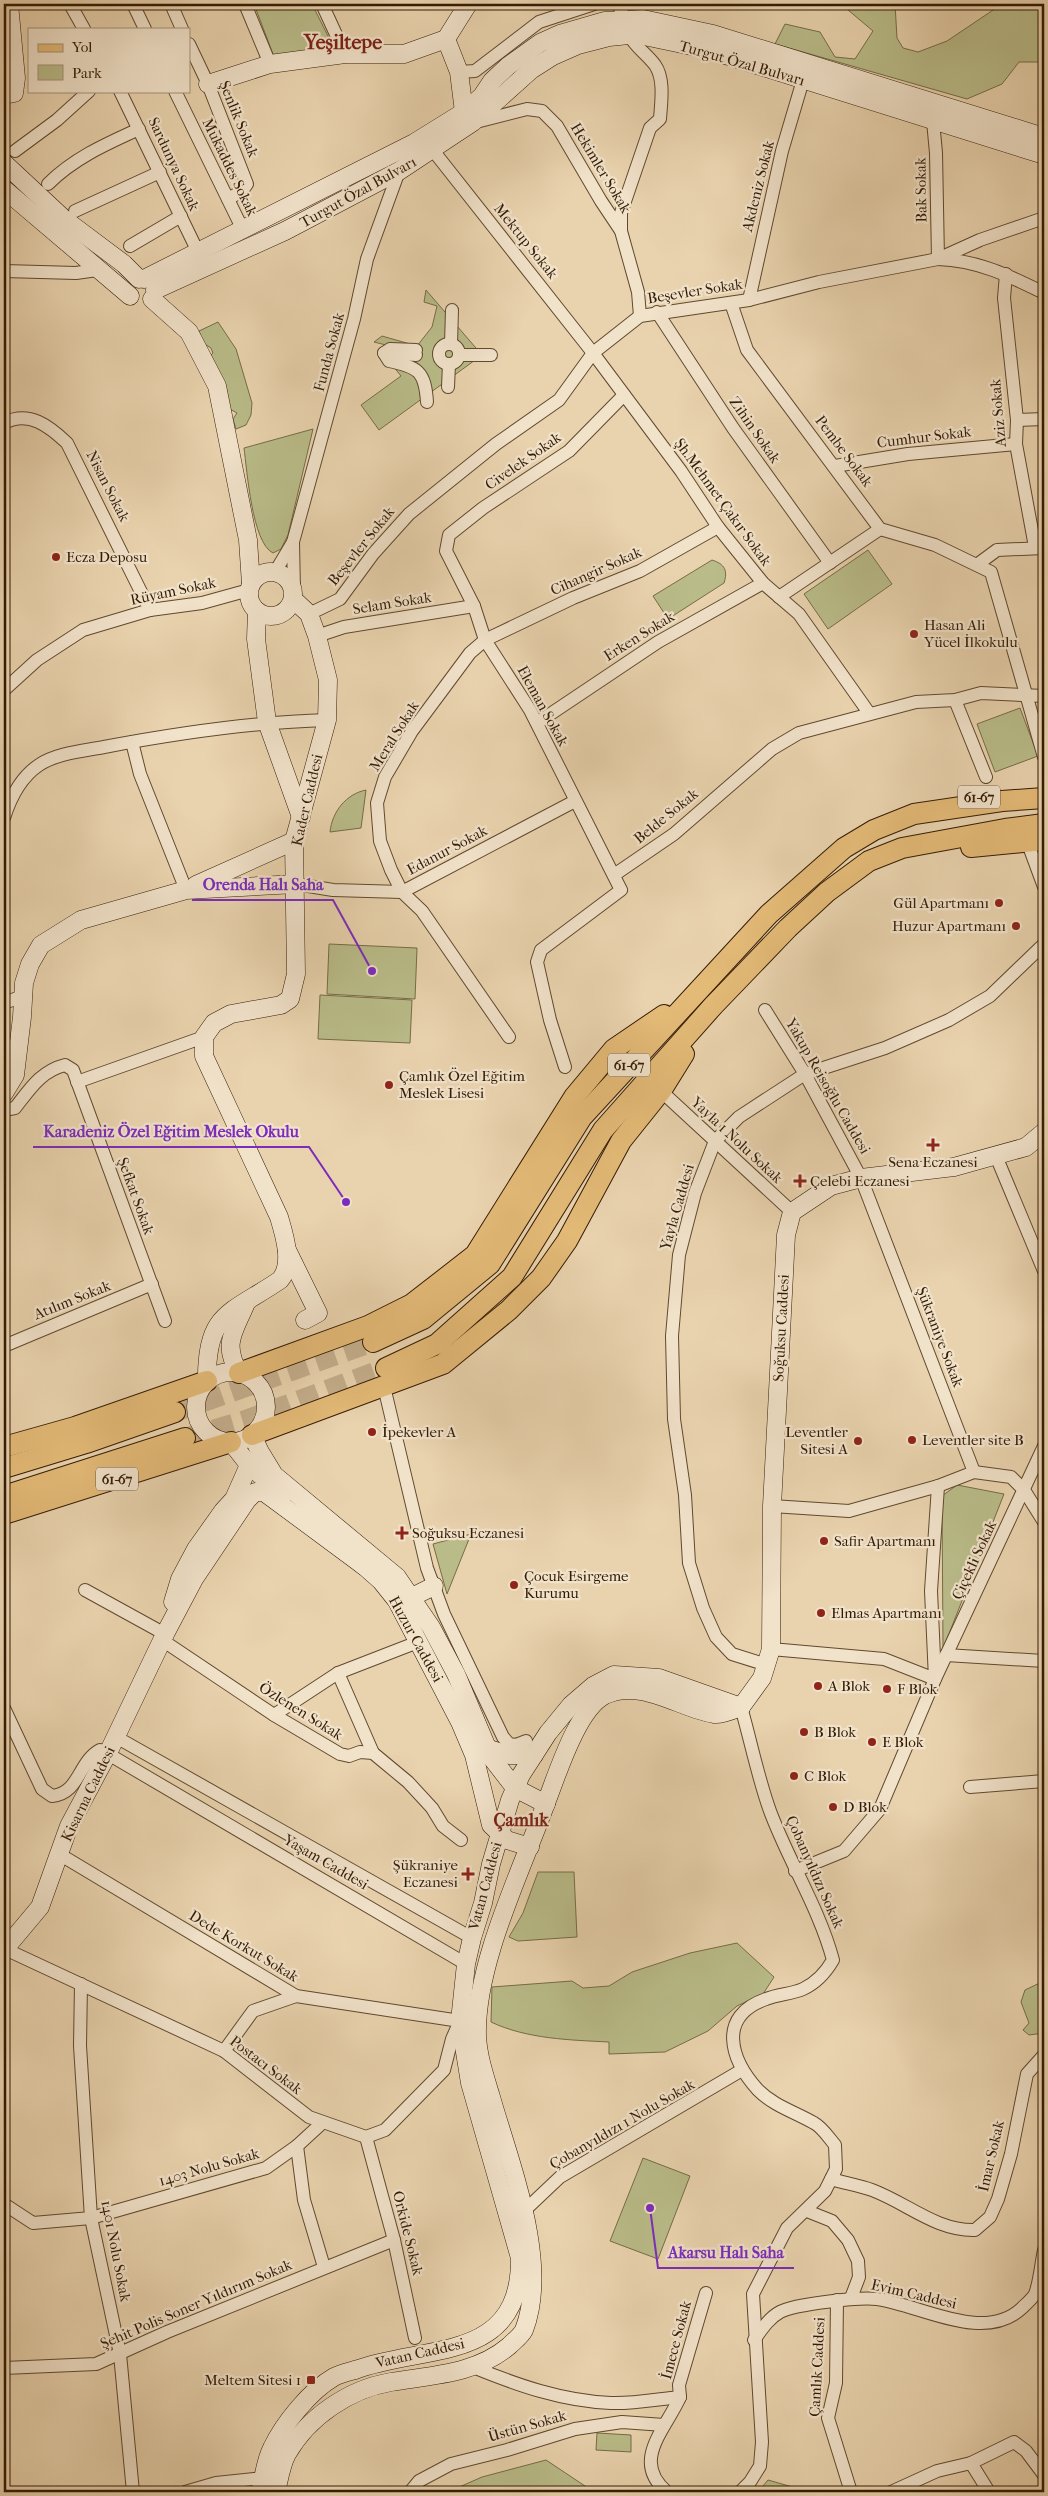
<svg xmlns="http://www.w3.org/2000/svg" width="1048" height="2496" viewBox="0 0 1048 2496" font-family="'IM FELL French Canon',serif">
<rect width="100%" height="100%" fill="#e9d3ae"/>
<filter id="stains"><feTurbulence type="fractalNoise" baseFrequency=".004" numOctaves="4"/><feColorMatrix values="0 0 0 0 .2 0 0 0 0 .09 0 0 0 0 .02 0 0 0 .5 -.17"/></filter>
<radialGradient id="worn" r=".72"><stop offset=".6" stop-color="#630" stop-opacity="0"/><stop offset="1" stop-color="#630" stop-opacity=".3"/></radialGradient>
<g fill="#b9bc89" stroke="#766c47">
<polygon points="254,4 312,4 334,48 274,57"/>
<polygon points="841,4 895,4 897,38 903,48 918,52 947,41 1002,4 1044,4 1044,62 1019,62 1002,84 967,99 775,44 785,24 820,32 835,57 855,59 873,31"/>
<polygon points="426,290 482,355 379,430 361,405 401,376 389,361 390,346 374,342 382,336 417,346 432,327 437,306 424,302"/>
<polygon points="218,322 236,349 252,403 251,415 246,425 236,429 233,419 237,413 228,408 209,357 213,353 211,348 203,343 199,331"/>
<path d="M313 429 288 535 281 549 273 553C252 543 247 470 244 448Z"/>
<polygon points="868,550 892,584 828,629 804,594"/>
<path d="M712 560C725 564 728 571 724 583L668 619 653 596Z"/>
<polygon points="1020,708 1038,756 995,772 977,724"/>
<path d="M366 790 361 828 330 832C332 812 346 794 366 790Z"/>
<polygon points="329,944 417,948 415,999 327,994"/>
<polygon points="320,995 412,1000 410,1043 318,1039"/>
<polygon points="957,1485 1004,1494 943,1649 942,1496"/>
<polygon points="471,1534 447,1594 433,1544"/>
<polygon points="538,1872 574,1872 577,1937 518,1941 509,1937 523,1913"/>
<path d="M737 1943 774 1977 763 1994 737 2006 708 2031 665 2052 609 2054V2042C570 2040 527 2039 491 2022L492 1987 572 1981 583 1988 609 1986 632 1972 690 1953Z"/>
<polygon points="1044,1981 1044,2033 1029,2035 1023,2030 1029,2023 1021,2002 1025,1990"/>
<polygon points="643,2158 690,2176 658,2259 610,2241"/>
<polygon points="597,2433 631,2435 631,2452 596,2450"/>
<polygon points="546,2460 594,2492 448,2492 482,2477"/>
<polygon points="768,2480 810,2492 758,2492"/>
</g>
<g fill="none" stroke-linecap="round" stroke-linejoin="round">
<g stroke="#c5ae8c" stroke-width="20" stroke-dasharray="20 10" stroke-linecap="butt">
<polyline points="175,1412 373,1342"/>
<polyline points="185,1438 243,1421 386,1368"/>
</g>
<g stroke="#60492f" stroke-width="14">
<g id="street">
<polyline points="70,4 84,29"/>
<polyline points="133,4 145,29"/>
<polyline points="171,4 182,29"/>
<polyline points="245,4 270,64"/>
<polyline points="322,4 345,54"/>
<polyline points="618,4 625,19"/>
<polyline points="189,44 208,84 247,184 242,191 228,199"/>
<polyline points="459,72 475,71 539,22 594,4"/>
<polyline points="120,91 198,252"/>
<polyline points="175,91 243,230"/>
<path d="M933 121 936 153 938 259C977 260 1010 276 1044 293"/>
<polyline points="476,122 527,109 542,111 557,126 601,201 621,231 638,292 640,316"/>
<polyline points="428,144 593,353 681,471 718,527 763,583 799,614 869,713"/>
<polyline points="15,151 57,120 89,91"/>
<path d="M48 184C74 158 106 144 139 129"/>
<polyline points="75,211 160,172"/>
<path d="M621 231V213L650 128 660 119C661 103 665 79 655 65 646 53 636 48 629 35"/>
<polyline points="130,246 181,216"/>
<polyline points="4,271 76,273 97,270"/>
<polyline points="1006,274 1004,298 1017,420 1016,444 1035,547"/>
<polyline points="749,300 782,151 803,80"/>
<polyline points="731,303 747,350 880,529 935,545 991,572 1044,757"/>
<polyline points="657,312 733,428 830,563"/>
<circle cx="449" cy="354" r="10"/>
<polyline points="451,344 452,310"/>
<path d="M384 353 389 361C418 367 425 371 427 402"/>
<polyline points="416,355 384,353 390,349 416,350"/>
<polyline points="460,355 491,355"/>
<polyline points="448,387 449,364"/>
<polyline points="1017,420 1044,419"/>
<path d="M4 423C29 410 49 426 67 443L150 610"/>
<polyline points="835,466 908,454 1016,444"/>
<polyline points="978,564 997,550 1044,548"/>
<polyline points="275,572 293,542"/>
<polyline points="294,591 293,542 354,319 367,259 399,171"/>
<polyline points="779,597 880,529"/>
<polyline points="309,614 340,599 373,554 409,514 496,444 559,400 593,353 640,316 749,300 819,282 938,259 980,240 1044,218"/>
<polyline points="317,636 344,627 474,606"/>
<polyline points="4,690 37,660 83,630 150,610 202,603 249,590"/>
<polyline points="955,700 986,777"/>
<polyline points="537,723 658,642 763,583"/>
<polyline points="132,742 140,774 186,890"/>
<path d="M4 818C10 799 21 777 39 765 57 753 83 751 104 747 178 733 252 722 327 720"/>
<polyline points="1027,841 1044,887"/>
<polyline points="614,875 674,834 772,749 799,733 916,702 955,700 981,693 1044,696"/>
<polyline points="296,884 333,890 402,892 575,801"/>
<polyline points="4,1003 23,996"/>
<polyline points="765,1010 805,1074 861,1178 974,1472 938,1486 849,1511 772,1506"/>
<polyline points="509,1037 422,911 402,892 391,870 380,841 377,803 385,777 412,731 470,653 485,640 573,598 640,571 718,527"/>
<polyline points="565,1067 550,1020 537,962 541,950 621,890 530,710 485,640 474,606 446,551 449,535 483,508 569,451 624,395"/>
<polyline points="77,1082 204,1037"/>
<polyline points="661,1091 792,1212"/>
<path d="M4 1110 15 1108C30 1089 41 1071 65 1065L73 1070 165 1321"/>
<polyline points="996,1156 1044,1271"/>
<polyline points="4,1346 152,1284"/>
<polyline points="386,1395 427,1568 444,1614 503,1737 509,1744 516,1745 526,1741"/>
<polyline points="974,1472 1011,1477 1024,1490 1044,1522"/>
<polyline points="85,1590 165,1634"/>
<polyline points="162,1640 274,1715 340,1754 349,1756 360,1752 373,1753 408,1782 432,1808 443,1826 461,1840"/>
<polyline points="771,1649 884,1659 935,1679 931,1591 938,1486"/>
<polyline points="946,1655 1044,1661"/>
<polyline points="767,1665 732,1654 716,1637 703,1608 689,1563 685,1495 674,1419 672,1336 679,1255 695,1193 715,1141 739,1117 805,1074 885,1048 949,1020 990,996 1044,944"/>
<polyline points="338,1673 373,1753"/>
<path d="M4 1708 42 1789 52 1796C80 1793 78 1762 100 1750L103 1751 466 1964"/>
<polyline points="274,1715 338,1673 418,1642"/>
<polyline points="116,1737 472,1938"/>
<polyline points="970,1787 1044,1781"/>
<polyline points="795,1871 844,1851 880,1809 935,1679 1044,1446"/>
<polyline points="5,1949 224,2051 309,2117 366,2137 385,2130 444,2070 452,2039 460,2021 296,1996 59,1854"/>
<polyline points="81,1984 80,2046 91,2218 120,2354 133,2492"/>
<polyline points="224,2051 253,2011 296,1996"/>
<polyline points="366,2137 394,2240 415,2338"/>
<polyline points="297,2146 304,2200 324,2267"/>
<path d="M831 2179C844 2183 859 2185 872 2190 907 2203 936 2231 975 2230L990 2217 998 2199 1011 2154 1027 2074 1044 2055"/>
<polyline points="4,2204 33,2223 91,2218 266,2168 297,2146 322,2123"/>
<polyline points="807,2211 832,2221 848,2240 858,2261 859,2277 851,2298"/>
<polyline points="523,2212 560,2177 742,2070"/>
<polyline points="837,2300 836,2383 828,2418 851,2492"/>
<path d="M754 2340C762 2329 769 2318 780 2312 795 2304 859 2297 877 2299 921 2305 984 2344 1022 2308 1026 2304 1032 2299 1035 2294 1040 2281 1041 2264 1044 2250"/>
<path d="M473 2367C517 2385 562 2401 611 2403 633 2404 658 2399 680 2397"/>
<polyline points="4,2368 96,2364 167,2332 394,2240"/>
<polyline points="680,2397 679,2385 706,2293"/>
<polyline points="971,2463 1014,2442 1026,2451 1044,2475"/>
<polyline points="185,2492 216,2483 264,2478"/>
<polyline points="410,2492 419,2481 451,2464 507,2450 575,2429 622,2422 664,2425"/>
<path d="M667 2492C630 2461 666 2429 680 2397"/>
<path d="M740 2492 750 2482 760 2466 762 2442 753 2294 787 2228 825 2191 836 2169 835 2145C829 2138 822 2127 814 2123 795 2112 774 2106 758 2090 730 2059 717 2016 766 1999 778 1994 792 1994 803 1989 816 1983 826 1972 833 1960 819 1908 789 1862 770 1811 758 1778 751 1742 741 1707"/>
<polyline points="891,2492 937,2471 971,2463 989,2492"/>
</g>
</g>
<g stroke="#331b05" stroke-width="19">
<g id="secondary">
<polyline points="446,39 459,72 464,112 470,118"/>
<polyline points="208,84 270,64 345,54 404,54 446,39 468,4"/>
<polyline points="4,95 14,93 16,78 9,4"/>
<polyline points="4,163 64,219 124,264 139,279"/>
<polyline points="4,189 130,296"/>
<polyline points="144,279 414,143 464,112 482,96 492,81 508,66 540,43 560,34 605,21 643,19 713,34 1044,137"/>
<polyline points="155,290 285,231 399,171 473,122 531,70 553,56 578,45 609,37 629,35 644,36 706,49 1044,155"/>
<polyline points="152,299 189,332 217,386 248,540 251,584"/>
<circle cx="271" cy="594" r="22"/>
<polyline points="257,611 256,639 267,722 301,817"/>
<polyline points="196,885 294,841"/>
<polyline points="4,1093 15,1075 22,1017 24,983 30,964 41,945 81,920 186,890 296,884"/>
<polyline points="287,1250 318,1313 305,1320"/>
<circle cx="231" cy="1407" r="35"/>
<path d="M239 1373C222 1343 234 1332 246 1303"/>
<path d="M207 1381C206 1312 230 1314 280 1280 294 1264 284 1234 279 1217L204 1056V1037L214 1023 231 1014 281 1005 290 999 296 974 294 841 327 720 328 680 317 636 309 614 293 599"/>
<polyline points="252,1435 260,1452 274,1475 397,1577 431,1627 456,1674 491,1757 515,1788 546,1804"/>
<polyline points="231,1442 249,1465 283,1495"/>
<polyline points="355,1558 381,1581 397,1601 460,1722 474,1755 491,1825 507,1840 530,1847"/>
<polyline points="412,1597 434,1586"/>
<polyline points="173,1602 180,1579 196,1549 223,1511 234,1499 249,1465"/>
<polyline points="741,1707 762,1678 771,1649 772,1506 779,1372 786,1235 792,1212 831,1186 861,1178 954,1167 1026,1147 1044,1132"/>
<polyline points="486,1748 509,1755 534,1755"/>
<polyline points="4,1950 40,1907 69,1826 108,1753 166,1632 194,1579 247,1500 255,1492 264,1492 364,1566"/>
<path d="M260 2492C264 2478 265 2461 272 2448 284 2423 310 2391 334 2377 340 2374 348 2372 355 2370 425 2344 521 2364 520 2258L470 2083 460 2021 466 1964 472 1938 483 1903 491 1864 510 1800 521 1775 548 1733 571 1705 593 1686 614 1675 659 1678 741 1707"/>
<path d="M276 2492C279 2480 281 2465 287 2454 308 2417 349 2389 391 2382 432 2375 476 2374 509 2346 514 2341 521 2336 524 2330 550 2263 510 2164 491 2097 485 2077 478 2057 477 2036 475 1964 521 1872 546 1803 557 1775 577 1709 605 1695 641 1678 679 1708 714 1714 722 1715 733 1710 741 1707"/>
</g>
</g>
<g stroke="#331b05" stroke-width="22">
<g id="primary">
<polyline points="971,847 1044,840"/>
<polyline points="373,1342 423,1319 490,1264 582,1117 769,914 844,848 874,830 914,814 1002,801 1044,798"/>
<polyline points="386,1368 437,1344 512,1277 603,1130 713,1006 788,928 827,892 869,861 902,848 1005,829 1044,824"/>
<polyline points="239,1373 368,1326 412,1304 475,1255 574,1097 614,1049 664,1015"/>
<polyline points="252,1435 443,1364 509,1310 541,1278 567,1241 621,1141 661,1091 684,1054"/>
<polyline points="4,1447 75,1427 207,1381"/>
<polyline points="4,1468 86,1443 175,1412"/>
<polyline points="4,1496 185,1438"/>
<polyline points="4,1514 231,1442"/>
</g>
</g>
<use href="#street" stroke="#f1e2ca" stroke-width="12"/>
<use href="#secondary" stroke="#f1e2ca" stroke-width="18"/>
<use href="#primary" stroke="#e4ba77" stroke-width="20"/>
</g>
<g fill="#8f2418" stroke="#f1e2ca" stroke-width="2">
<circle cx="56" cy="557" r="5"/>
<circle cx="914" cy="634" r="5"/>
<circle cx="999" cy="903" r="5"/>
<circle cx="1016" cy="926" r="5"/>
<circle cx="389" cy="1085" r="5"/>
<path d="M930.5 1137.5h5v5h5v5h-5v5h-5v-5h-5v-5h5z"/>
<path d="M797.5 1173.5h5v5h5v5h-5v5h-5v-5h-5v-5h5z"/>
<circle cx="372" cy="1432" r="5"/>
<circle cx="912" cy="1440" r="5"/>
<circle cx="858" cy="1441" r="5"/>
<path d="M399.5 1525.5h5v5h5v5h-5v5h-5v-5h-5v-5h5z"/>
<circle cx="824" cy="1541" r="5"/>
<circle cx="514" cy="1585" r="5"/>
<circle cx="821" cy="1613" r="5"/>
<circle cx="818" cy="1686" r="5"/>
<circle cx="887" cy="1689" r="5"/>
<circle cx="804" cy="1732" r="5"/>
<circle cx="872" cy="1742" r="5"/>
<circle cx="794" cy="1776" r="5"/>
<circle cx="833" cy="1807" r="5"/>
<path d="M465.5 1866.5h5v5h5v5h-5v5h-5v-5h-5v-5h5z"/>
<rect x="306" y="2375" width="10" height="10" rx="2.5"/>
</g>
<g text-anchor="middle" stroke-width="4.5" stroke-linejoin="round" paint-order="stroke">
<g fill="#f1e2ca" stroke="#6c5740" stroke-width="1">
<rect x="958" y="785.5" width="42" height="23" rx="4"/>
<rect x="608" y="1053.5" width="42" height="23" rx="4"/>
<rect x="96" y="1467.5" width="42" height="23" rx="4"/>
</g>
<g font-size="14" font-weight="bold" fill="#331b05">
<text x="979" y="802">61-67</text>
<text x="629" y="1070">61-67</text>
<text x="117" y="1484">61-67</text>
</g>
<g font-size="15" fill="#331b05" stroke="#f1e2ca">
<text transform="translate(742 63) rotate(16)" y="5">Turgut Özal Bulvarı</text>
<text transform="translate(239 119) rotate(68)" y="5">Şenlik Sokak</text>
<text transform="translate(174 164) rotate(65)" y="5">Sardunya Sokak</text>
<text transform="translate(230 167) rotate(64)" y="5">Mukaddes Sokak</text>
<text transform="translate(601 168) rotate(59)" y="5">Hekimler Sokak</text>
<text transform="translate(758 186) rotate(-76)" y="5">Akdeniz Sokak</text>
<text transform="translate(921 190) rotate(-91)" y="5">Bak Sokak</text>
<text transform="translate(358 192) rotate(-29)" y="5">Turgut Özal Bulvarı</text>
<text transform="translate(526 241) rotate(51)" y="5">Mektup Sokak</text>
<text transform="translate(695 291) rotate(-9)" y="5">Beşevler Sokak</text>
<text transform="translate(329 352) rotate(-75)" y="5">Funda Sokak</text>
<text transform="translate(998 413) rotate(-95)" y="5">Aziz Sokak</text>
<text transform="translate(755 430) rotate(55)" y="5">Zihin Sokak</text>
<text transform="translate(924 437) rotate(-7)" y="5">Cumhur Sokak</text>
<text transform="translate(844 451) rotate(53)" y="5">Pembe Sokak</text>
<text transform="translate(523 461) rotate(-35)" y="5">Civelek Sokak</text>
<text transform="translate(108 486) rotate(63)" y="5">Nisan Sokak</text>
<text transform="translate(723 502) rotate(54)" y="5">Şh.Mehmet Çakır Sokak</text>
<text transform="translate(361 546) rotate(-51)" y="5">Beşevler Sokak</text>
<text transform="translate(596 571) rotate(-24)" y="5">Cihangir Sokak</text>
<text transform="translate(173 591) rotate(-12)" y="5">Rüyam Sokak</text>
<text transform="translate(392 603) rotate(-9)" y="5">Selam Sokak</text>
<text transform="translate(639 636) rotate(-32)" y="5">Erken Sokak</text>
<text transform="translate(543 706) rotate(61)" y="5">Eleman Sokak</text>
<text transform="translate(394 736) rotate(-58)" y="5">Meral Sokak</text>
<text transform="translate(307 800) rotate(-77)" y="5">Kader Caddesi</text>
<text transform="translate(666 816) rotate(-39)" y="5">Belde Sokak</text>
<text transform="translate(447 850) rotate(-28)" y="5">Edanur Sokak</text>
<text transform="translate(828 1086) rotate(60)" y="5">Yakup Reisoğlu Caddesi</text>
<text transform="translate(737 1140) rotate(43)" y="5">Yayla 1 Nolu Sokak</text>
<text transform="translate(136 1196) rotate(70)" y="5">Şefkat Sokak</text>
<text transform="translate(677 1207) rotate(-74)" y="5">Yayla Caddesi</text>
<text transform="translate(72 1300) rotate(-22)" y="5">Atılım Sokak</text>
<text transform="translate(781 1328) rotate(-87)" y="5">Soğuksu Caddesi</text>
<text transform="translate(940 1337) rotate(69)" y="5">Şükraniye Sokak</text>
<text transform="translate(974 1560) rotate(-65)" y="5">Çiçekli Sokak</text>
<text transform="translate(416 1639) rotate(61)" y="5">Huzur Caddesi</text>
<text transform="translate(301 1711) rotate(32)" y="5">Özlenen Sokak</text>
<text transform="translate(88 1794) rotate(-64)" y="5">Kisarna Caddesi</text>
<text transform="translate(326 1862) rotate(30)" y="5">Yaşam Caddesi</text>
<text transform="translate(815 1872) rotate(66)" y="5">Çobanyıldızı Sokak</text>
<text transform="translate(485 1886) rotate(-75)" y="5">Vatan Caddesi</text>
<text transform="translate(244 1946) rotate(31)" y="5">Dede Korkut Sokak</text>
<text transform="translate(266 2065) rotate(37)" y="5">Postacı Sokak</text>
<text transform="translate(622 2124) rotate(-30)" y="5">Çobanyıldızı 1 Nolu Sokak</text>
<text transform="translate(991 2156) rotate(-77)" y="5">İmar Sokak</text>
<text transform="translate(209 2167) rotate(-16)" y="5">1403 Nolu Sokak</text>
<text transform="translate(408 2233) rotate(76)" y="5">Orkide Sokak</text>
<text transform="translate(116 2251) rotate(79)" y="5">1401 Nolu Sokak</text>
<text transform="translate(914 2294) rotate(13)" y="5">Evim Caddesi</text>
<text transform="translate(196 2304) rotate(-23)" y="5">Şehit Polis Soner Yıldırım Sokak</text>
<text transform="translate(676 2340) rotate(-75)" y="5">İmece Sokak</text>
<text transform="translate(420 2353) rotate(-13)" y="5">Vatan Caddesi</text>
<text transform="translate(817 2367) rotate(-87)" y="5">Çamlık Caddesi</text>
<text transform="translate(527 2426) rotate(-16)" y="5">Üstün Sokak</text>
</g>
<g font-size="15" fill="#331b05" stroke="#f1e2ca" text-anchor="start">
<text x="66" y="562">Ecza Deposu</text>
<text x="924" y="630">Hasan Ali<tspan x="924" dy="17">Yücel İlkokulu</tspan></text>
<text x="989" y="908" text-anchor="end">Gül Apartmanı</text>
<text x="1006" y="931" text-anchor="end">Huzur Apartmanı</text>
<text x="399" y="1081">Çamlık Özel Eğitim<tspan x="399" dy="17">Meslek Lisesi</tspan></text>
<text x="933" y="1167" text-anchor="middle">Sena Eczanesi</text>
<text x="810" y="1186">Çelebi Eczanesi</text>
<text x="382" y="1437">İpekevler A</text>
<text x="848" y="1437" text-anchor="end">Leventler<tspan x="848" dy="17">Sitesi A</tspan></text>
<text x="922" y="1445">Leventler site B</text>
<text x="412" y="1538">Soğuksu Eczanesi</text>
<text x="834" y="1546">Safir Apartmanı</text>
<text x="524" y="1581">Çocuk Esirgeme<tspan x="524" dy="17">Kurumu</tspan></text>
<text x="831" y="1618">Elmas Apartmanı</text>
<text x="828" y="1691">A Blok</text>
<text x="897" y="1694">F Blok</text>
<text x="814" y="1737">B Blok</text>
<text x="882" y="1747">E Blok</text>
<text x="804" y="1781">C Blok</text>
<text x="843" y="1812">D Blok</text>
<text x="458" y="1870" text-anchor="end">Şükraniye<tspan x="458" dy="17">Eczanesi</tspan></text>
<text x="301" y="2385" text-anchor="end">Meltem Sitesi 1</text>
</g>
<g font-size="18" font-weight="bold" fill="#7a1f14" stroke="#f1e2ca">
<text x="521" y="1826">Çamlık</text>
</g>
<g font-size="20" font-weight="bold" fill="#7a1f14" stroke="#f1e2ca">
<text x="343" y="49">Yeşiltepe</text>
</g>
</g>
<path fill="none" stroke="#7b2cbf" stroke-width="2" d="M372 971L333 900H192M346 1202L309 1147H33M650 2208L658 2268H794"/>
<g fill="#7b2cbf" stroke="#f1e2ca" stroke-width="2">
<circle cx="372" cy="971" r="5"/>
<circle cx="346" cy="1202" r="5"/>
<circle cx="650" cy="2208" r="5"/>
</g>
<g font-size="16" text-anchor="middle" font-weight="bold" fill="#7b2cbf" stroke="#f1e2ca" stroke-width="4.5" stroke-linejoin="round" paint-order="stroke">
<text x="263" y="890">Orenda Halı Saha</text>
<text x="171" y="1137">Karadeniz Özel Eğitim Meslek Okulu</text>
<text x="726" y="2258">Akarsu Halı Saha</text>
</g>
<rect width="1048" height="2496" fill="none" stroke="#e9d3ae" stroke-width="20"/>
<rect x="5" y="5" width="1038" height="2486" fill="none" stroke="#331b05" stroke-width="2.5"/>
<rect x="10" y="10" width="1028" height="2476" fill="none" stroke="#331b05"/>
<rect x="28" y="28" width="162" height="65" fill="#f1e2ca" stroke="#a5927b"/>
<rect x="38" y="44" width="25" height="8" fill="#e4ba77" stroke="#a5927b"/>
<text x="72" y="52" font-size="15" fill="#331b05">Yol</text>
<rect x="38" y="65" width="25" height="15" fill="#b9bc89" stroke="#a5927b"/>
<text x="72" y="78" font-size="15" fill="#331b05">Park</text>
<rect width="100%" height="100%" filter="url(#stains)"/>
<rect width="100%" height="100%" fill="url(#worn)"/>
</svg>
